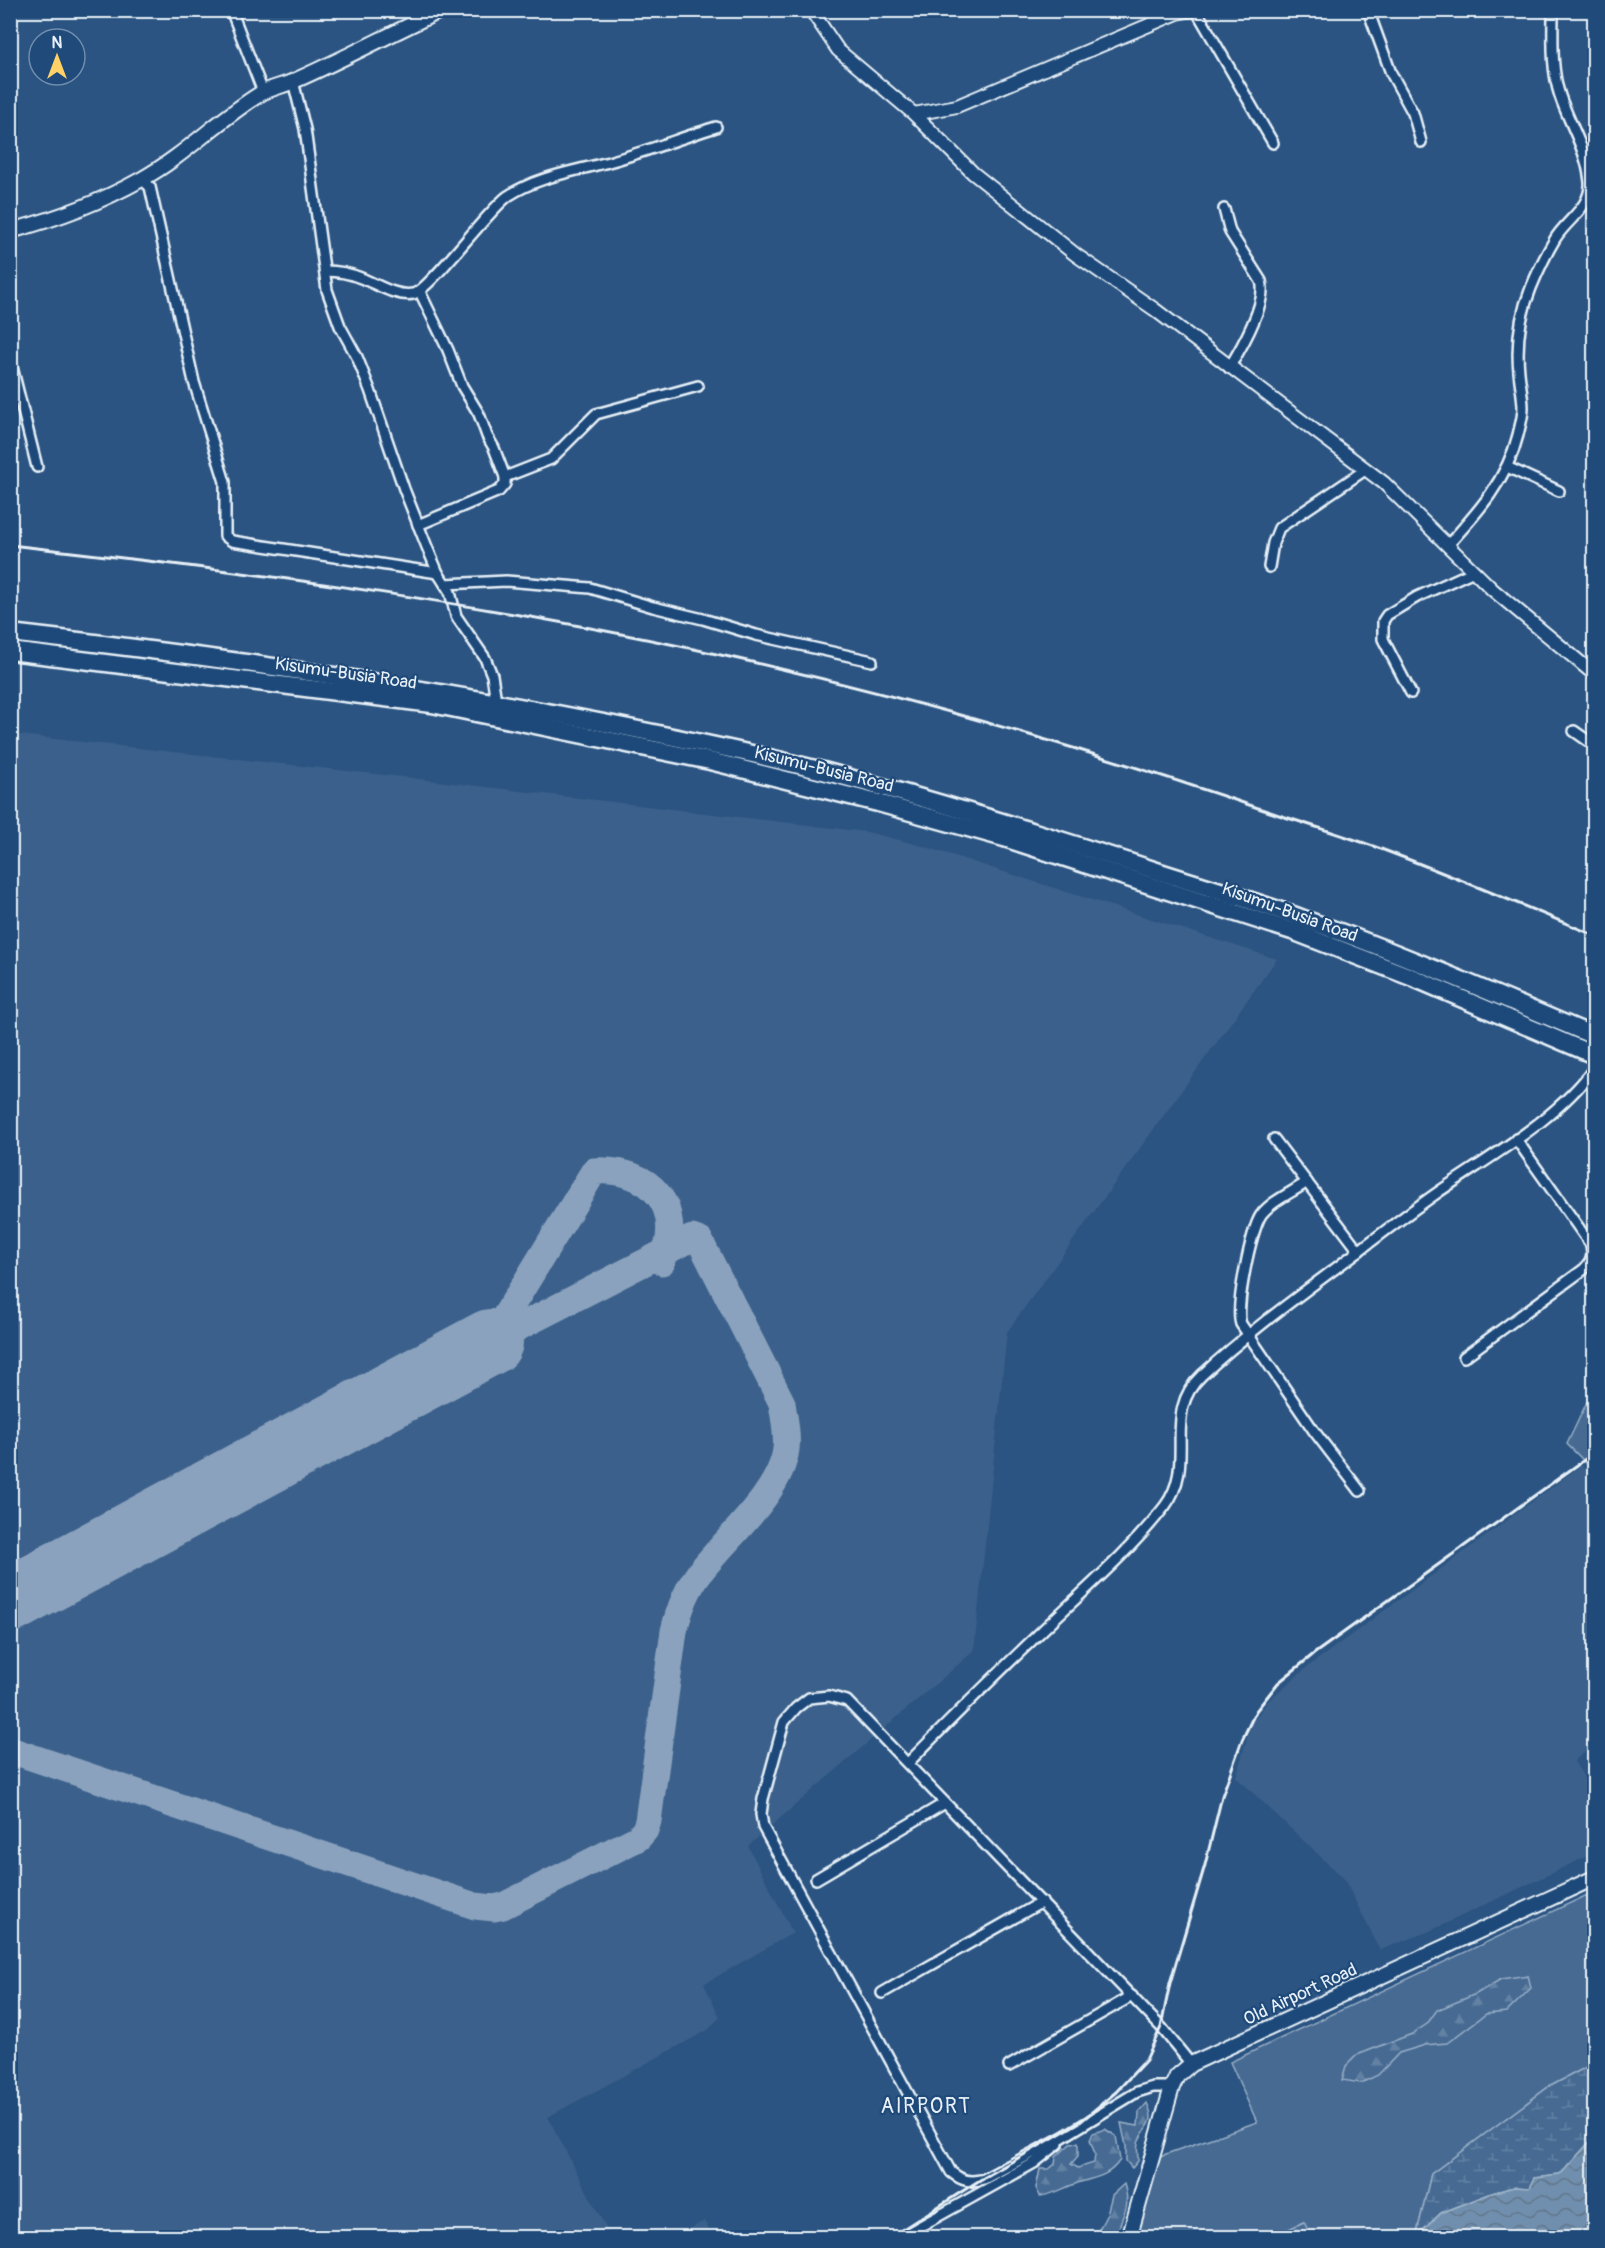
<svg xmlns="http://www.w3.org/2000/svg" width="1605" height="2248" viewBox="0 0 1605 2248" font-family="Pangolin,sans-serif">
<defs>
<pattern id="forest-firs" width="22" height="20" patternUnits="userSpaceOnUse" patternTransform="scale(1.5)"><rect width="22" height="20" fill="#476b93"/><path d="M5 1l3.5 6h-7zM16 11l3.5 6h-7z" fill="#6281a3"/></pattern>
<pattern id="wetland-marsh" width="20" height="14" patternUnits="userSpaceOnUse" patternTransform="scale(1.5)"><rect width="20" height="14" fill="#476b93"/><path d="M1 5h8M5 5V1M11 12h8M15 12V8" fill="none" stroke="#6281a3"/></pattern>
<pattern id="water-waves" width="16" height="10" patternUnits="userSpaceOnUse" patternTransform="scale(1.5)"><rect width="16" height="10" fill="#708ead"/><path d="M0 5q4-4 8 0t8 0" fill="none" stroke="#61768a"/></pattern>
</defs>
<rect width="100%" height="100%" fill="#2b5482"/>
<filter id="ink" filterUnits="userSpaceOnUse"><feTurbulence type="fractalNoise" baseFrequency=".0167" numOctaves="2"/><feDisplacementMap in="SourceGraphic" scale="12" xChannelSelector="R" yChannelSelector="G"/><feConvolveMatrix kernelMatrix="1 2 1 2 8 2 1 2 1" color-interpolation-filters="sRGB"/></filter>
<g filter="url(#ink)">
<g fill="#3a608b">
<polygon points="11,734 394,776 867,832 923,846 1277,959 1007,1332 974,1651 748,1846 793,1933 704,1984 720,2017 708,2030 548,2117 611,2237 11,2238"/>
<polygon points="1582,1465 1594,1480 1594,1745 1574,1761 1594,1794 1594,1853 1430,1931 1380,1950 1344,1879 1236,1777 1251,1724 1269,1700 1306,1668"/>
<polygon points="704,2221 714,2237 675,2237"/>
</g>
<g fill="#476b93" stroke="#98aec6" stroke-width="1.5">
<polygon points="1594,1387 1594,1471 1567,1444"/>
<polygon points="1594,1892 1594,2063 1547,2088 1431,2174 1416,2237 1311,2237 1303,2222 1279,2234 1278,2237 1129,2238 1149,2164 1166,2154 1257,2122 1230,2062"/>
</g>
<g fill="url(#forest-firs)" stroke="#98aec6" stroke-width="1.5">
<polygon points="1528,1975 1531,1988 1507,2012 1486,2014 1447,2043 1425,2045 1399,2053 1378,2075 1361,2083 1342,2080 1346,2066 1357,2055 1412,2034 1427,2024 1437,2010 1476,1994 1501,1979"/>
<path d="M1147 2103C1157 2124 1146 2125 1139 2140 1136 2146 1138 2155 1138 2161L1132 2168 1126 2161V2146L1121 2123 1138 2126 1139 2112Z"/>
<path d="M1105 2129 1116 2136 1120 2160C1108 2178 1094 2177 1075 2184 1060 2189 1057 2194 1040 2196L1036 2188 1040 2169H1049L1055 2164 1056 2157 1070 2144 1078 2143V2156L1071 2164 1078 2168 1094 2163 1095 2154 1090 2140 1093 2133Z"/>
<path d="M1124 2184C1133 2213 1118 2214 1118 2237H1095L1107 2214 1112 2195Z"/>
</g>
<g fill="url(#wetland-marsh)" stroke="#98aec6" stroke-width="1.5">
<polygon points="1594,2063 1594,2137 1560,2175 1534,2178 1529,2188 1514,2187 1492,2193 1441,2213 1416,2237 1431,2174 1547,2088"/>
<polygon points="1304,2222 1311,2237 1278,2237 1278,2234"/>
</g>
<polygon fill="url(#water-waves)" stroke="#a0b6cb" stroke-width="1.5" points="1594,2137 1594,2237 1416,2237 1441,2213 1492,2193 1514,2187 1529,2188 1534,2178 1560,2175"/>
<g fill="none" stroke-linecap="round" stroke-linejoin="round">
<g stroke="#8aa2bd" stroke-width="27">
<path d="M490 1341 594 1171C651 1167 686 1208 662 1262"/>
<path d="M10 1750 475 1906 494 1908 503 1906 638 1838 645 1830 648 1821 674 1631C679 1610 686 1590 700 1572 726 1538 781 1493 786 1449 788 1433 784 1418 782 1403L700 1241 692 1238 490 1342"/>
</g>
<polyline stroke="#8aa2bd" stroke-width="66" points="10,1600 490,1342"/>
<g stroke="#e8f1f8" stroke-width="14">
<g id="minor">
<polyline points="231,10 263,92"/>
<polyline points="1196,10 1273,143"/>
<polyline points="1368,10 1391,73 1413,113 1421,142"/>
<polyline points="293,81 305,129 327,290 340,326 357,357 370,390 404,489 427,547 438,573 450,592 456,616 485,658 492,675 496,701"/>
<polyline points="142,179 150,187 194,382 225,482 225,536 232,541 438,573"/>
<path d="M1224 209 1230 232 1261 281C1268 302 1240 350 1229 368"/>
<path d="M325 271C338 271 349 273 361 278 377 284 395 297 413 294 429 291 486 212 508 196 538 176 577 171 612 161 647 151 681 138 716 127"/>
<polyline points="10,359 37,467"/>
<polyline points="1507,467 1559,491"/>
<polyline points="505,477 551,459 596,414 698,386"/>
<polyline points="418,525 499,491 505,484 505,477 494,448 487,436 479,414 462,386 448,350 420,292"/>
<path d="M1448 545C1478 512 1507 480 1518 435 1520 426 1523 417 1523 408 1523 396 1520 384 1519 372 1516 342 1520 315 1531 288 1538 271 1546 254 1555 239 1566 220 1592 207 1590 182 1587 151 1570 125 1560 96 1551 69 1553 39 1553 10"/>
<polyline points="1269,567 1273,543 1279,528 1365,470"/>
<polyline points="445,584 506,581 590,588 653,607 703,619 756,635 872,661"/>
<polyline points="1411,693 1383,639 1383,621 1387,615 1417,597 1474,571"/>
<polyline points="1574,731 1594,745"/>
<polyline points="1274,1139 1359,1251"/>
<path d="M1307 1182C1293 1192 1271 1201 1261 1215 1251 1230 1235 1308 1241 1324L1314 1431 1360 1491"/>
<path d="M1464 1357 1583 1270C1592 1262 1593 1256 1591 1245L1516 1139"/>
<path d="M908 1763C954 1716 1001 1670 1048 1625 1088 1587 1131 1550 1165 1506 1198 1462 1160 1414 1202 1375 1245 1335 1293 1300 1340 1265 1372 1241 1404 1216 1437 1193 1489 1157 1558 1119 1594 1068"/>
<polyline points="816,1879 945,1803"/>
<polyline points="882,1993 1042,1902"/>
<polyline points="1009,2066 1132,1996"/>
<path d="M1172 2087H1153L1137 2092 1063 2137 984 2179C970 2183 962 2181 951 2172L763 1827 761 1814 763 1799 784 1722 796 1708 809 1698 829 1696 847 1701 1161 2027 1191 2064"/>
<polyline points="899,2238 1034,2163 1058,2144"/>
</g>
</g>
<g stroke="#e8f1f8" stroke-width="16">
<g id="tertiary">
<polyline points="811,10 838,50 914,114 973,173 1076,255 1154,309 1384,483 1493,590 1594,674"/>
<polyline points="914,114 957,106 1180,12 1193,10"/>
</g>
</g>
<g stroke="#e8f1f8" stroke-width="18">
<g id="secondary">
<path d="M10 231C56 219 101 202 142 179 184 156 219 119 260 94 270 88 283 86 294 81 344 59 392 33 442 10"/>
<polyline points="1129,2238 1172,2087 1177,2076 1191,2064 1594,1878"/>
</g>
</g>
<g stroke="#e8f1f8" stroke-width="21">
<g id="trunk">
<path d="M10 633C213 656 414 685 614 725 684 739 754 753 823 771 938 801 1050 836 1163 873 1210 888 1257 902 1304 919 1402 953 1498 996 1594 1036"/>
<polyline points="10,651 432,704 710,761 878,803 1004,838 1295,932 1416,979 1594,1055"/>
</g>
</g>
<use href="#minor" stroke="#1f4a7a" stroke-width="9"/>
<use href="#tertiary" stroke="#1f4a7a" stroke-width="12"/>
<use href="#secondary" stroke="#1f4a7a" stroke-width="14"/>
<use href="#trunk" stroke="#1f4a7a" stroke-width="16"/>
<g stroke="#e8f1f8" stroke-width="3">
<path d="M10 545C253 572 496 604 734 658 913 698 1090 750 1264 810 1305 824 1348 836 1389 852 1458 878 1526 907 1594 935"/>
<polyline points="889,2238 980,2180 1080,2122 1116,2092 1146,2060 1161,2027 1170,1983 1205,1865 1222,1796 1242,1740 1256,1711 1278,1683 1315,1653 1594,1453"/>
</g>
</g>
</g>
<g text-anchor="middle" stroke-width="4.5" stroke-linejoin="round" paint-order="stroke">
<g font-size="18" fill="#e8f1f8" stroke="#1f4a7a">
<text transform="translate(346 673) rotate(8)" y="6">Kisumu-Busia Road</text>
<text transform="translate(824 769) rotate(14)" y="6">Kisumu-Busia Road</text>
<text transform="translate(1290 912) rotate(20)" y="6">Kisumu-Busia Road</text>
<text transform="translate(1300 1994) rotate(-25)" y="6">Old Airport Road</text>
</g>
<g font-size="21" letter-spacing="1.5" fill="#e8f1f8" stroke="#1f4a7a">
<text x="926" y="2113">AIRPORT</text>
</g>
</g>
<rect width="1605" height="2248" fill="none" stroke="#1f4a7a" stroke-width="36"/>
<rect x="18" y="18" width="1569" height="2212" fill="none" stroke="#e8f1f8" stroke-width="2" filter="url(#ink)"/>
<g transform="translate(57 57)"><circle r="28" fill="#1f4a7a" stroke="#6f8dac" stroke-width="1.5"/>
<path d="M0-4.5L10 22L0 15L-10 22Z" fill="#ffd166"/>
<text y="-9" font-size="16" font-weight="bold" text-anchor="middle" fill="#e8f1f8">N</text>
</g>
</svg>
